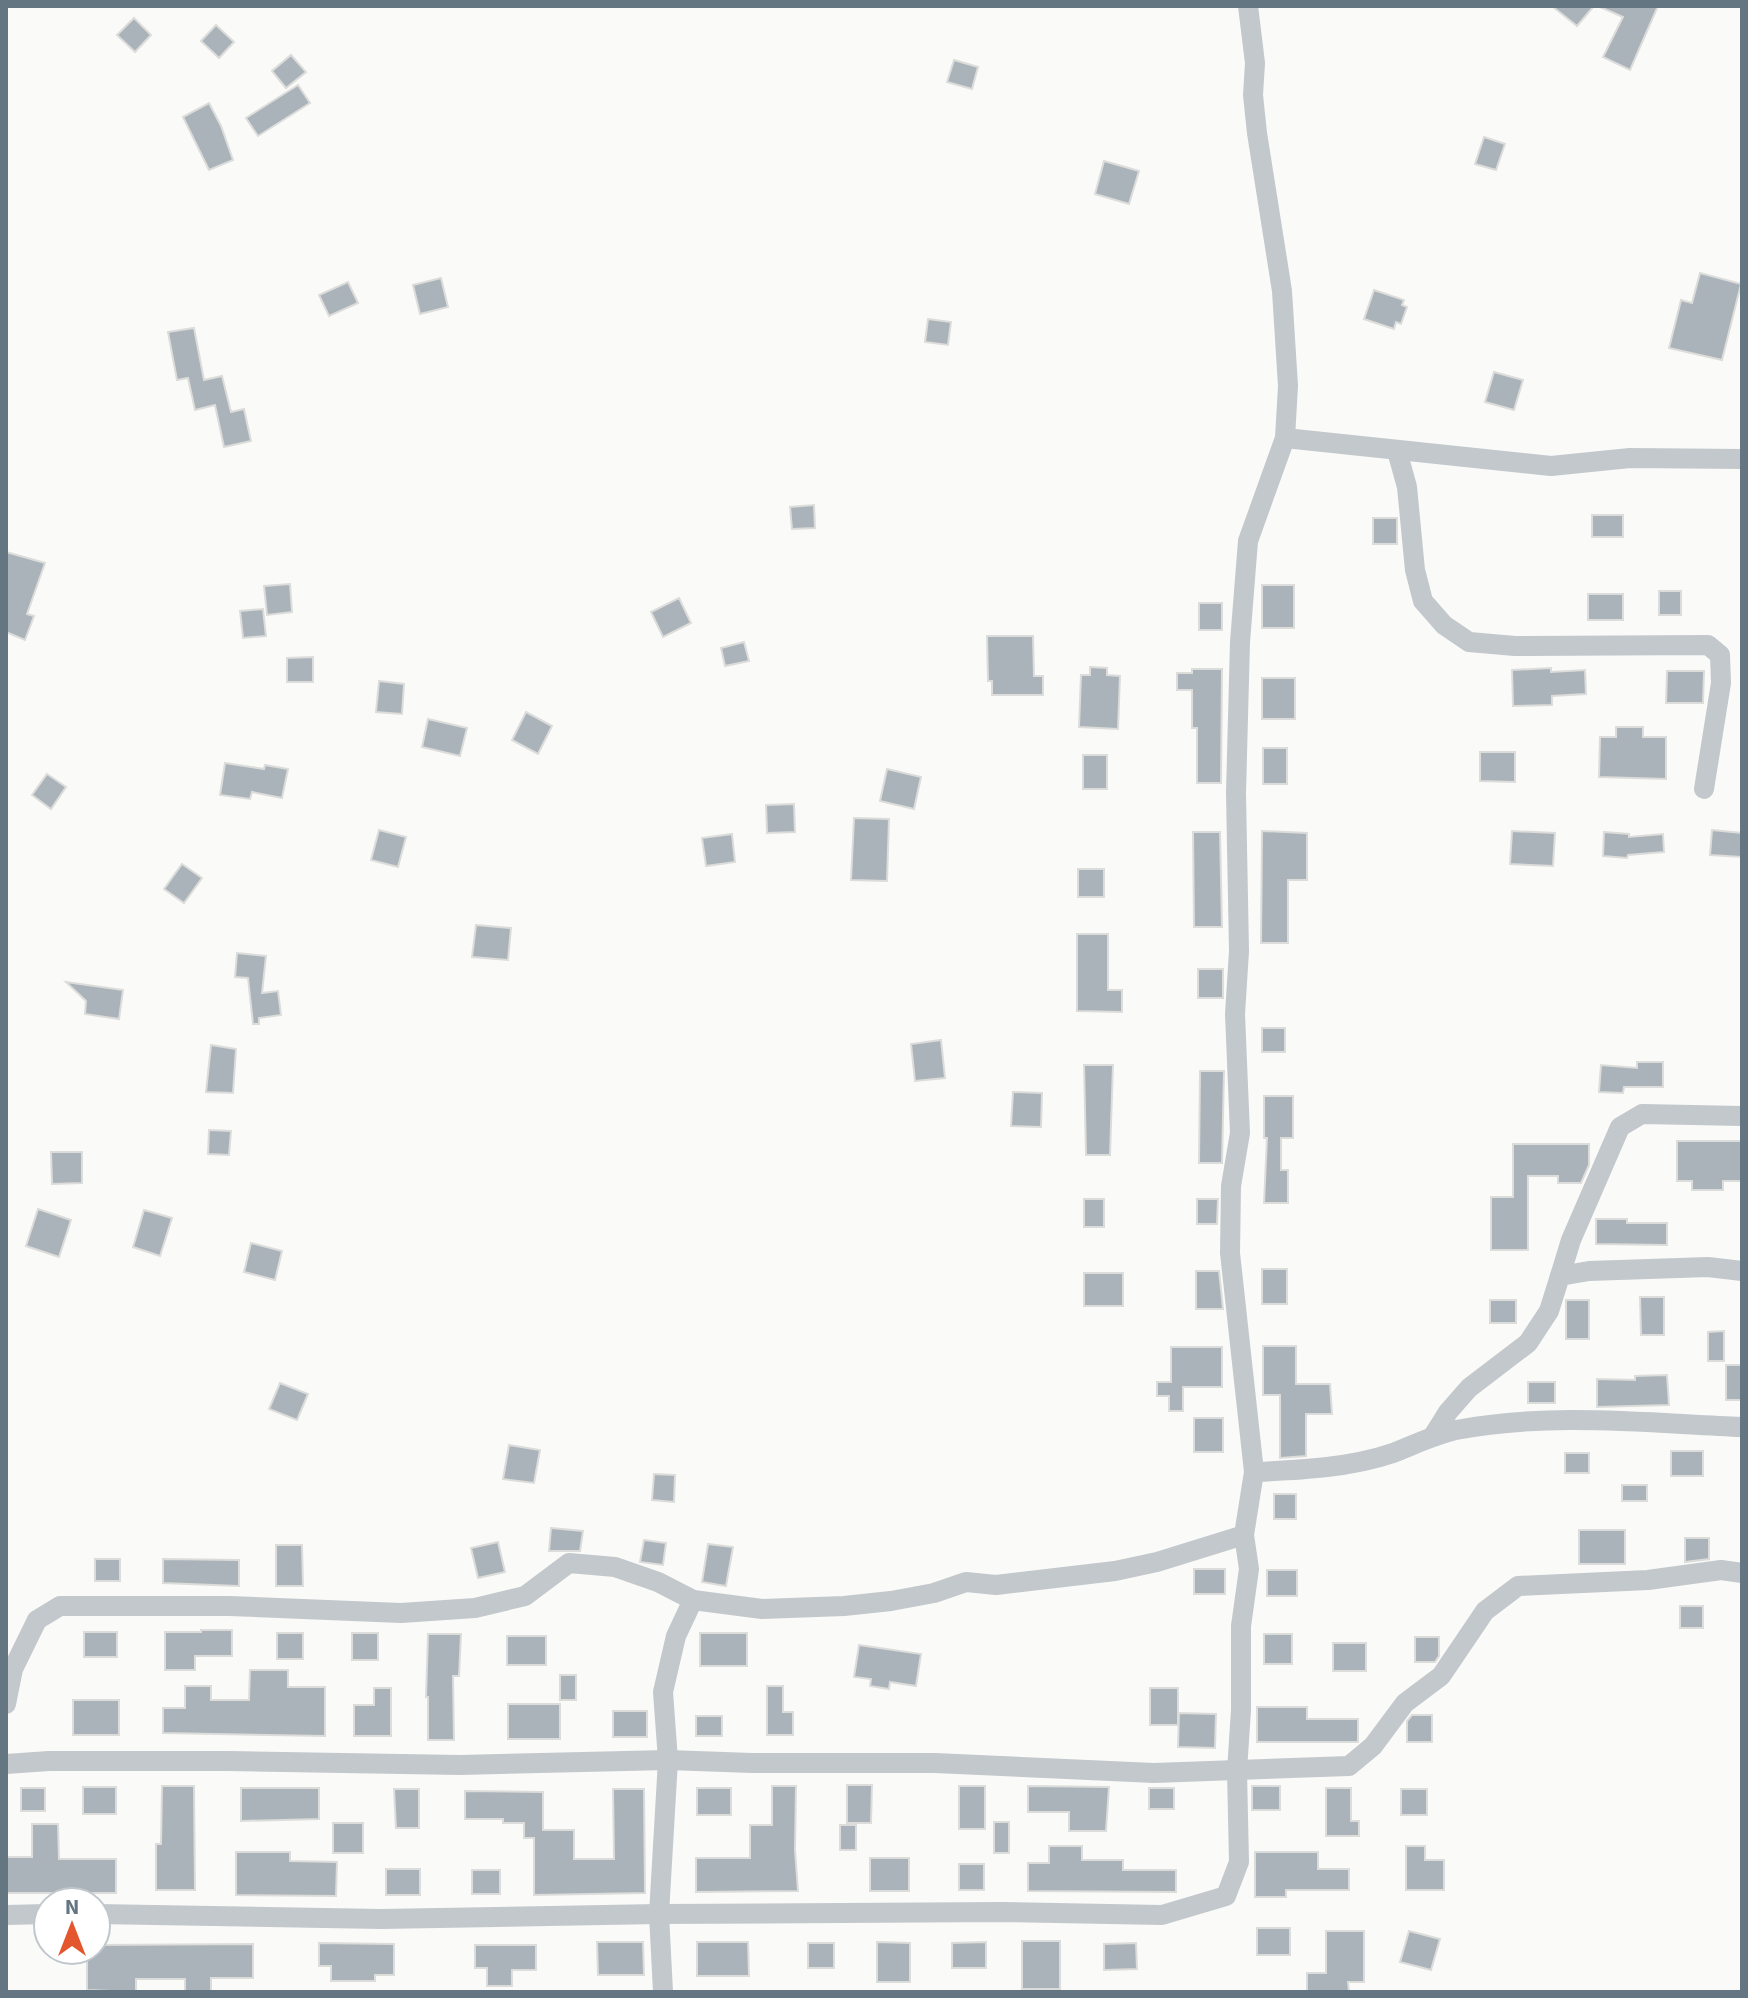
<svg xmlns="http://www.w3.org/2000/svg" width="1748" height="1998" viewBox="0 0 1748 1998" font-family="'Source Sans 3',sans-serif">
<rect width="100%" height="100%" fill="#fafaf8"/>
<g fill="#aab3b9" stroke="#dcdcda" stroke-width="2">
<polygon points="1552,6 1594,6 1577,26"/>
<polygon points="1598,6 1658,6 1630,70 1603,57 1623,17"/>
<polygon points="134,18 151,35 135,52 117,35"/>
<polygon points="216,25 234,42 219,58 201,41"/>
<polygon points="291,55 306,72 286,88 272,71"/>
<polygon points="954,60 978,67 972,89 947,82"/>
<polygon points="298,85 310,103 258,136 246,118"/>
<polygon points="209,103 221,126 233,160 209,170 183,117"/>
<polygon points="1484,137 1505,144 1496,170 1475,164"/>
<polygon points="1104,161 1139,171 1129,204 1095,194"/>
<polygon points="1700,273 1741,284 1722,360 1669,348 1681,300 1692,303"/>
<polygon points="441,278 448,307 420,314 413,285"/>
<polygon points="348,282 358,303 329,316 319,295"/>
<polygon points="1374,290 1404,300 1402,305 1407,307 1401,324 1396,322 1394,329 1364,319"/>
<polygon points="928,319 951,322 948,345 925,342"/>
<polygon points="194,328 204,380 222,376 231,412 244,409 251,441 224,447 215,405 195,410 188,378 177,380 168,332"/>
<polygon points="1494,372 1523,380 1514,410 1485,402"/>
<polygon points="814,505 815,528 792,529 790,507"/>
<rect x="1592" y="515" width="31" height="22"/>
<rect x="1373" y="518" width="24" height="26"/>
<polygon points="6,552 45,563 27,614 34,616 25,640 6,632"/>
<polygon points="290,584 292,612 267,615 264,586"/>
<rect x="1262" y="585" width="32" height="43"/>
<rect x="1659" y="591" width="22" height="24"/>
<rect x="1588" y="594" width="35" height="26"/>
<polygon points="679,598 691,623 663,637 651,612"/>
<rect x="1199" y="603" width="23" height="27"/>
<polygon points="263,609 266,636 243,638 240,611"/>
<polygon points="987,636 1033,636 1034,676 1043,676 1043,695 992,695 992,681 988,681"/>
<polygon points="744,642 749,661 725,666 721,648"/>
<polygon points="313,657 313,682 287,682 287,658"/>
<polygon points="1090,667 1107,668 1107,675 1120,676 1118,729 1079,727 1081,675 1090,675"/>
<polygon points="1551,668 1551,672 1585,670 1586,694 1552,696 1552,705 1513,706 1512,670"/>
<polygon points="1192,669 1222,669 1221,783 1197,783 1197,728 1192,728 1192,690 1177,690 1177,673 1192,673"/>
<polygon points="1667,671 1704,671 1703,703 1666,703"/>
<rect x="1262" y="678" width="33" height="41"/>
<polygon points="379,681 404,684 402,714 376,712"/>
<polygon points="526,712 552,726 538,754 512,740"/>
<polygon points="428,719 467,728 460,756 422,747"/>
<polygon points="1616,727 1643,727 1643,737 1666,737 1666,779 1599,777 1600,737 1616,737"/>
<rect x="1263" y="748" width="24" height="36"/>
<polygon points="1480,752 1515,752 1515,782 1480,781"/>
<rect x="1083" y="755" width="24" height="34"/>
<polygon points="225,763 264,769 265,765 288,769 282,798 252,792 250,799 220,795"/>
<polygon points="887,769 921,777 914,809 880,801"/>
<polygon points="47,774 66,787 51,809 32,795"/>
<polygon points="794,804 795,832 767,833 766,805"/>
<polygon points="854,818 889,819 887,881 851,880"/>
<polygon points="379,830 406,837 398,867 371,860"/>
<polygon points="1712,830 1742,833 1742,857 1710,855"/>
<polygon points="1262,831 1307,833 1307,880 1288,880 1288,943 1261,943"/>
<polygon points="1512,831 1555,833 1553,866 1510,864"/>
<polygon points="1193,832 1220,832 1222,927 1194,927"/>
<polygon points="1604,832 1629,834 1629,837 1663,834 1664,852 1628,855 1627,858 1603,856"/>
<polygon points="732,834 735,862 706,866 702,838"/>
<polygon points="182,864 202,878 184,903 164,889"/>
<rect x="1078" y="869" width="26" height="28"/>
<polygon points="476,925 511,928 508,960 472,957"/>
<polygon points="1077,934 1108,934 1108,990 1122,990 1122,1012 1077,1011"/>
<polygon points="237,953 266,956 262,993 278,991 281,1015 259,1018 259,1024 253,1024 248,978 235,977"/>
<rect x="1198" y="969" width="25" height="29"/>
<polygon points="66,982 123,990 119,1019 85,1014 86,1001"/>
<rect x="1262" y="1028" width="23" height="24"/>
<polygon points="941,1040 945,1078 915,1081 911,1044"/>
<polygon points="211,1045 236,1049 233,1093 206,1092"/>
<polygon points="1637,1062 1663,1062 1663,1087 1624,1087 1623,1093 1599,1092 1601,1065 1637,1068"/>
<polygon points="1084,1065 1113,1065 1110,1155 1086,1155"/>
<polygon points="1200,1071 1224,1071 1222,1163 1199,1163"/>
<polygon points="1013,1092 1042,1093 1041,1127 1011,1126"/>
<polygon points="1264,1096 1293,1096 1293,1138 1281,1138 1281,1170 1288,1170 1288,1203 1264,1203 1267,1138 1264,1138"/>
<polygon points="209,1130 231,1131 229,1155 208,1154"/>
<polygon points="1677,1141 1742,1141 1742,1181 1723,1181 1723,1190 1692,1190 1692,1181 1677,1181"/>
<polygon points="1513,1144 1589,1144 1589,1165 1581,1183 1558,1183 1558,1176 1528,1176 1528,1250 1491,1250 1491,1197 1513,1197"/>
<polygon points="51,1152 82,1152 82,1183 52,1184"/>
<rect x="1084" y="1199" width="20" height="28"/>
<polygon points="1197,1199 1218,1199 1217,1224 1197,1224"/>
<polygon points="38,1209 71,1220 59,1257 26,1246"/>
<polygon points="144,1210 172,1218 160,1256 133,1247"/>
<polygon points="1596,1219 1627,1219 1627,1223 1667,1223 1667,1245 1596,1244"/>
<polygon points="251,1243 282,1251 275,1280 244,1272"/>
<rect x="1262" y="1269" width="25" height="35"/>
<polygon points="1196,1271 1219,1271 1223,1309 1196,1309"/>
<rect x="1084" y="1273" width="39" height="33"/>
<polygon points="1640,1297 1664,1297 1664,1335 1641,1335"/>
<rect x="1490" y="1300" width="26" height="23"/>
<rect x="1566" y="1300" width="23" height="39"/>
<polygon points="1724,1331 1724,1361 1708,1361 1708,1332"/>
<polygon points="1263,1346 1296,1346 1296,1384 1330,1384 1332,1414 1306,1414 1306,1456 1280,1458 1280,1395 1263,1395"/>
<polygon points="1171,1347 1222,1347 1222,1387 1183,1387 1183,1411 1169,1411 1169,1396 1157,1396 1157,1382 1171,1382"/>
<rect x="1726" y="1365" width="16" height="35"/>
<polygon points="1667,1375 1669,1405 1597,1407 1597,1379 1635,1380 1635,1376"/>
<rect x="1528" y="1382" width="27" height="21"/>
<polygon points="280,1383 308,1394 297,1420 269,1409"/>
<rect x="1194" y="1418" width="29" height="34"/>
<polygon points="509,1445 540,1450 534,1483 503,1479"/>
<rect x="1671" y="1451" width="32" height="25"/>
<rect x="1565" y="1453" width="24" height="20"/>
<polygon points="654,1474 675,1475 674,1502 652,1500"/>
<rect x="1622" y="1485" width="25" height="16"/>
<rect x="1274" y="1494" width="22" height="25"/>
<polygon points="551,1528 583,1531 580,1551 549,1551"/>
<rect x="1579" y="1530" width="46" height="34"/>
<polygon points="1685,1538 1709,1538 1709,1559 1685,1562"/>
<polygon points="644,1540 666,1543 663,1565 640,1562"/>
<polygon points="498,1542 505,1572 478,1578 471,1548"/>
<polygon points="708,1544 733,1547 726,1586 702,1582"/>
<polygon points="276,1545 302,1545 303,1586 276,1586"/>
<rect x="95" y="1559" width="25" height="22"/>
<polygon points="163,1559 239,1560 239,1586 163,1583"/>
<rect x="1194" y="1569" width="31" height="25"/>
<rect x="1267" y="1570" width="30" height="26"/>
<rect x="1680" y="1606" width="23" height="22"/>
<polygon points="201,1630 232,1630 232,1656 195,1656 195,1670 165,1670 165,1632 201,1632"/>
<rect x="84" y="1632" width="33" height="25"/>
<rect x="277" y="1633" width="26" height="26"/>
<rect x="352" y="1633" width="26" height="27"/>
<rect x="700" y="1633" width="47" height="33"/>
<polygon points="428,1634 461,1634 459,1676 453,1676 454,1740 428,1740 428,1697 426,1697"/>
<rect x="1264" y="1634" width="28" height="30"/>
<rect x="507" y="1636" width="39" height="29"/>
<polygon points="1415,1637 1439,1637 1439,1656 1435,1662 1415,1662"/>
<rect x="1333" y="1643" width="33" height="28"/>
<polygon points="859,1645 921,1654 916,1686 890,1682 889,1689 870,1686 871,1679 854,1677"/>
<polygon points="250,1670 288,1670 288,1687 325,1687 325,1736 163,1733 163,1708 185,1708 185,1686 211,1686 211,1700 249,1700"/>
<rect x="560" y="1675" width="16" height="25"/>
<polygon points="767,1686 783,1686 783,1712 793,1712 793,1735 767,1735"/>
<polygon points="374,1688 391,1688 391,1736 354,1736 354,1705 374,1705"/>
<rect x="1150" y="1688" width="28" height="37"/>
<rect x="73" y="1700" width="46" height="35"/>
<rect x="508" y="1704" width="52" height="35"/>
<polygon points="1257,1707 1307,1707 1307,1719 1358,1719 1358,1742 1257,1742"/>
<rect x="613" y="1711" width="34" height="26"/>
<polygon points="1179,1713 1216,1714 1215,1748 1178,1747"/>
<polygon points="1412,1715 1432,1715 1432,1742 1407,1742 1407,1721"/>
<rect x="696" y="1716" width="26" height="20"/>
<polygon points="847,1785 872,1785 871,1823 847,1823"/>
<polygon points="162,1786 194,1786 195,1890 156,1890 156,1844 161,1844"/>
<polygon points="772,1786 796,1786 795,1850 798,1891 696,1892 696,1858 750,1858 750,1825 772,1825"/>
<rect x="959" y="1786" width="26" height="43"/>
<polygon points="1028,1786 1109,1787 1106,1831 1069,1831 1069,1812 1028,1812"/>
<rect x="1252" y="1786" width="28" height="24"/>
<rect x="83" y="1787" width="33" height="27"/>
<rect x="21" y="1788" width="24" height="23"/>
<polygon points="241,1788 319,1788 319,1819 241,1821"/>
<rect x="697" y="1788" width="34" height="27"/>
<rect x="1149" y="1788" width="25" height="21"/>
<polygon points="1326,1788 1351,1788 1351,1821 1359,1821 1359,1836 1326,1836"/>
<polygon points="394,1789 419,1789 419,1828 396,1828"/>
<polygon points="613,1789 644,1789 645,1893 534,1895 534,1838 524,1838 524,1823 503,1823 503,1819 465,1819 465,1791 543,1792 543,1830 574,1830 574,1859 614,1859"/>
<rect x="1401" y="1789" width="26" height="26"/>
<rect x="994" y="1822" width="15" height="31"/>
<rect x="333" y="1823" width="30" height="30"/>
<polygon points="32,1824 58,1824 59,1859 116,1859 116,1893 6,1893 6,1857 32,1857"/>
<rect x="840" y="1825" width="16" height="25"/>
<polygon points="1049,1846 1082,1846 1082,1860 1123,1860 1123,1870 1176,1870 1176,1892 1028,1891 1028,1863 1049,1863"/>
<polygon points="1406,1846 1425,1846 1425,1860 1444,1860 1444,1890 1406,1890"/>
<polygon points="236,1852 290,1852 290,1861 337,1862 336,1896 236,1895"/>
<polygon points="1255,1852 1318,1852 1318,1869 1349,1869 1349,1890 1286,1890 1286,1897 1255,1897"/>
<rect x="870" y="1858" width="39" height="33"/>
<rect x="959" y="1864" width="25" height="26"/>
<rect x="386" y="1869" width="34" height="26"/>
<rect x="472" y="1870" width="28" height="24"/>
<rect x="1257" y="1928" width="33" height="27"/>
<polygon points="1326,1931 1364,1931 1364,1982 1348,1982 1349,1992 1307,1992 1307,1973 1326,1973"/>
<polygon points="1409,1931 1440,1939 1431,1970 1400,1962"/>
<rect x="1022" y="1941" width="38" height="48"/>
<polygon points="597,1942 643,1942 644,1975 598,1975"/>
<polygon points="697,1942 748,1942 749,1976 697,1976"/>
<polygon points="877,1942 910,1943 910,1982 877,1982"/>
<polygon points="986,1942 986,1968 952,1968 952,1943"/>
<polygon points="319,1943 394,1944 394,1975 375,1975 375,1981 331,1981 331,1966 319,1966"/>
<rect x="808" y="1943" width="26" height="25"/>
<polygon points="1136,1943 1137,1969 1104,1970 1104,1944"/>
<polygon points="253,1944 253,1978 211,1978 211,1992 185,1992 185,1979 136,1979 136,1992 87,1990 87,1950 96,1950 96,1945"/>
<polygon points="475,1945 536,1945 536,1970 512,1970 512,1986 487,1986 487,1968 475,1968"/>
</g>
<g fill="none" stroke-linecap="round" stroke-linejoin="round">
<g stroke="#c3c8cc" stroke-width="20">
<polyline points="1285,438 1551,466 1630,458 1742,459"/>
<polyline points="1397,451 1407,487 1415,570 1423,601 1444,625 1469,642 1515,646 1708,645 1720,655 1721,683 1704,789"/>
<polyline points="1560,1276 1571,1240 1620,1127 1642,1114 1742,1116"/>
<polyline points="1433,1436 1448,1412 1469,1388 1528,1343 1549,1311 1560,1276 1589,1271 1708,1267 1742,1271"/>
<path d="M1254 1472C1300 1470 1349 1468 1393 1453 1414 1445 1433 1435 1456 1430 1550 1412 1647 1423 1742 1427"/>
<polyline points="6,1704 13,1669 37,1620 60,1606 229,1606 401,1613 475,1608 525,1596 569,1563 615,1567 658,1582 693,1600 762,1609 844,1606 891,1601 934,1593 966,1582 996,1585 1115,1571 1157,1562 1244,1535"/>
<polyline points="6,1764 49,1761 229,1761 460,1765 668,1760 752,1763 935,1763 1154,1773 1349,1766 1373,1746 1405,1703 1441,1676 1485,1611 1518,1586 1648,1580 1721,1570 1742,1573"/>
<polyline points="96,1914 381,1919 659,1914 1002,1912 1162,1915 1226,1896 1239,1862 1237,1771 1241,1710 1241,1626 1249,1569 1244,1535 1254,1472 1230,1253 1231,1186 1240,1133 1235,1014 1239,951 1236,793 1240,642 1248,541 1285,438 1288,386 1282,291 1257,133 1253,95 1255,63 1248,6"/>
<polyline points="6,1915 48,1914"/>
<polyline points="663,1992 659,1914 668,1760 663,1692 676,1636 693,1600"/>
</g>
</g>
<rect width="1748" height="1998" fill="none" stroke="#657683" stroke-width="16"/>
<g transform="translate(72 1926)"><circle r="38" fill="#ffffff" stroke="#c1c8cd" stroke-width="2"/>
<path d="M0-6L14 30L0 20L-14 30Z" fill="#e4572e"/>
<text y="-12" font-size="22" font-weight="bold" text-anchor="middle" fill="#657683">N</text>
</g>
</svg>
